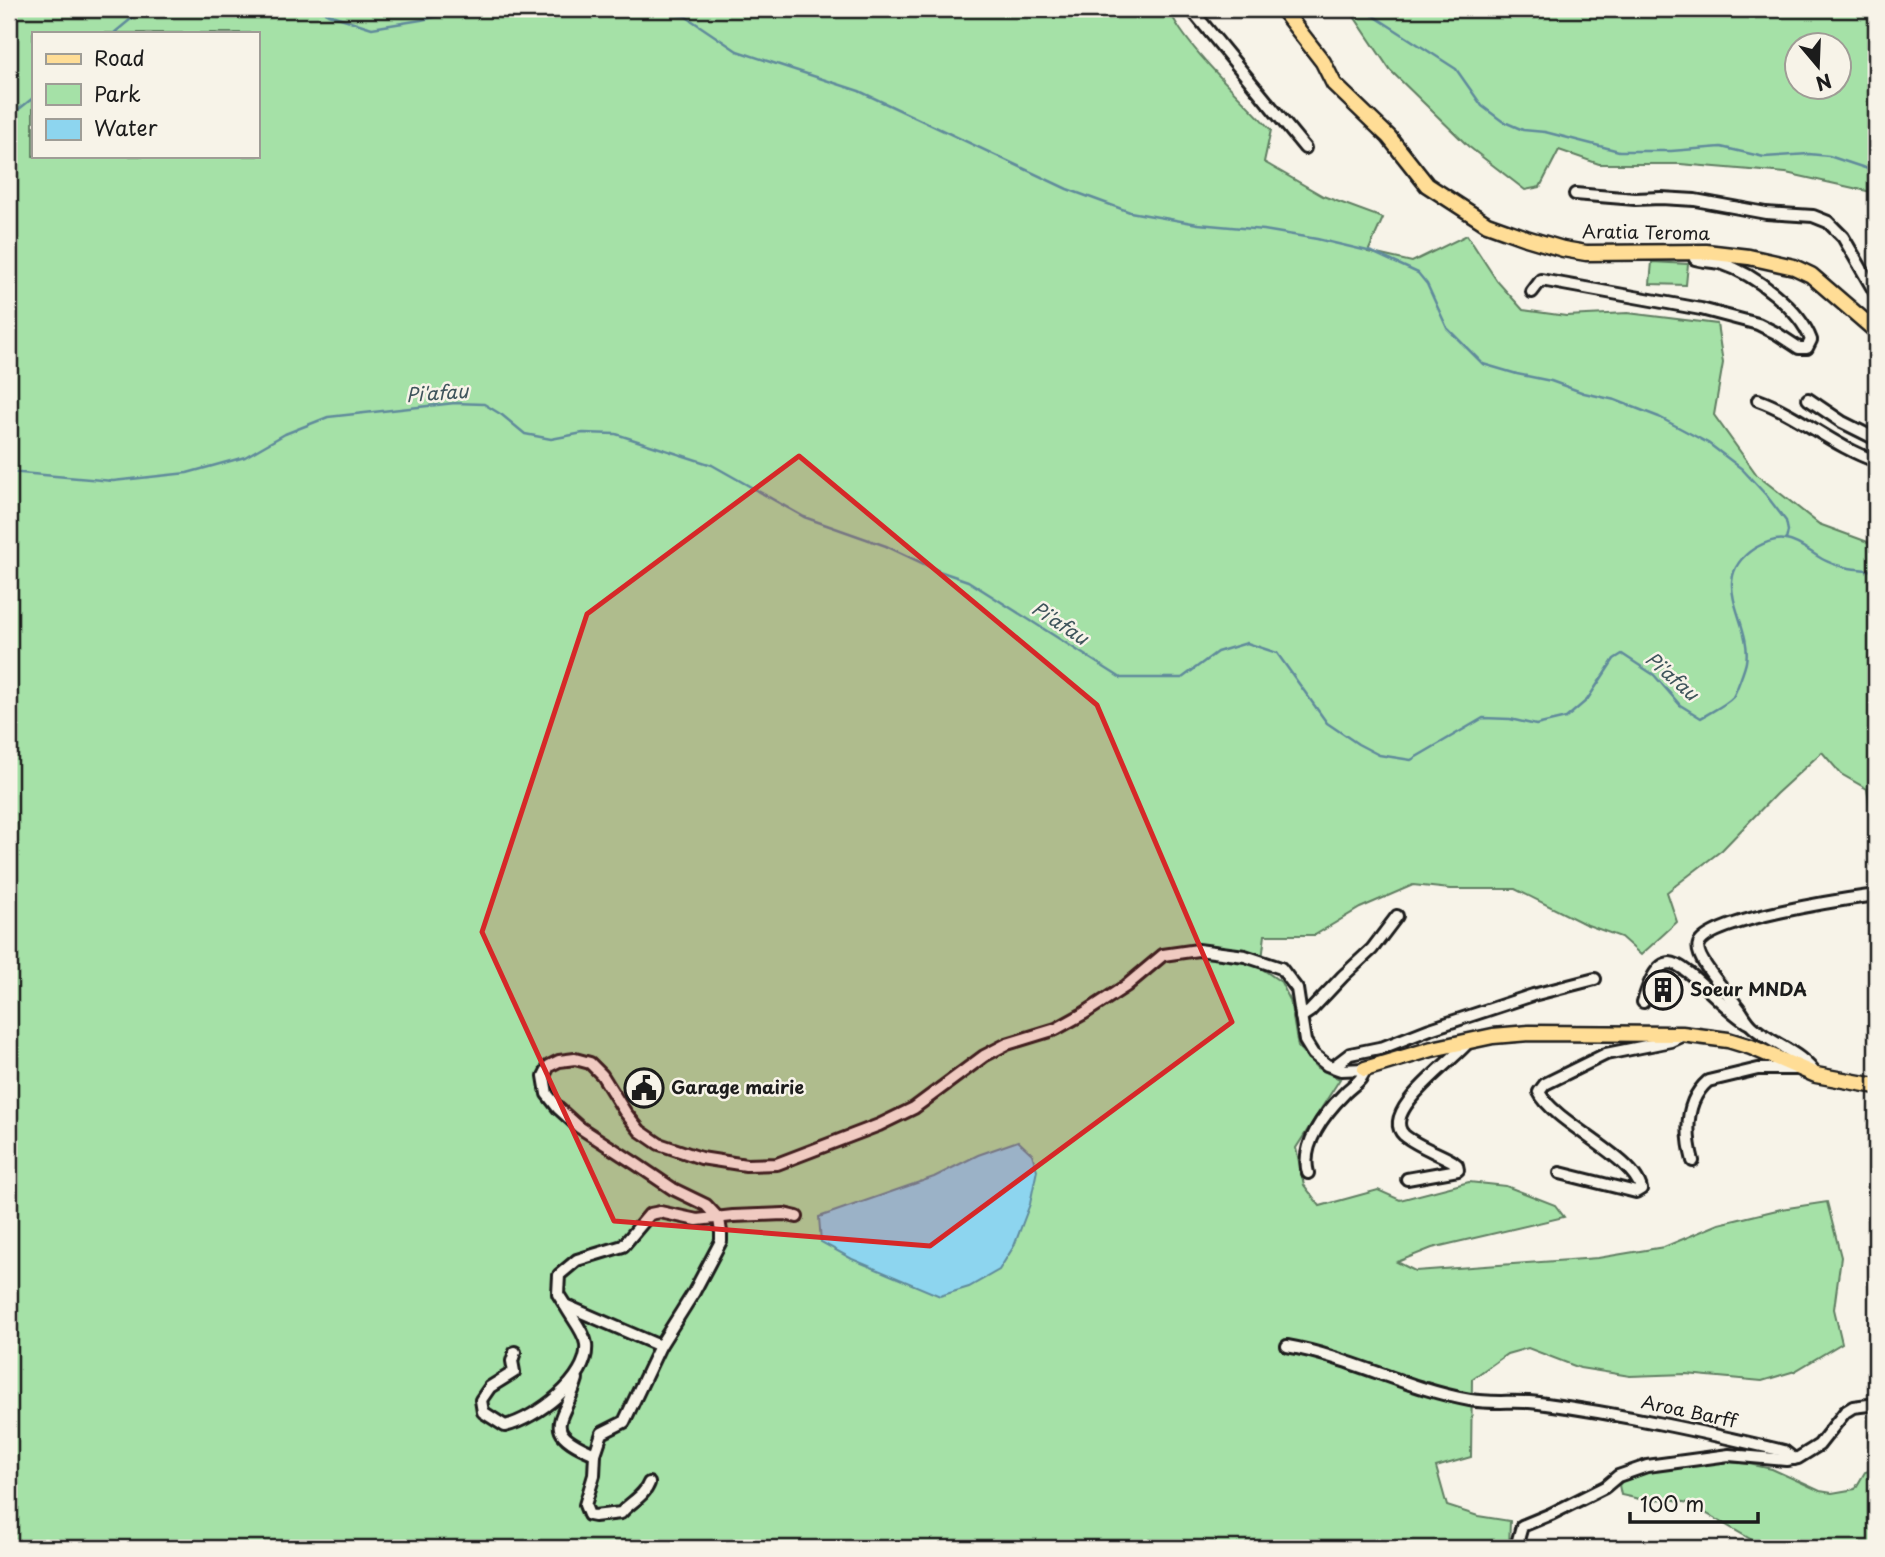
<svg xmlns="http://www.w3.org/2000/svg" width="1885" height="1557" viewBox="0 0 1885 1557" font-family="'Playpen Sans',sans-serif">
<rect width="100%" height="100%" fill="#f7f3e8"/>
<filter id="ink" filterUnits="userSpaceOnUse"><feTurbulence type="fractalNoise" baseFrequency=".0143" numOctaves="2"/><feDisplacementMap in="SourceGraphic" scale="14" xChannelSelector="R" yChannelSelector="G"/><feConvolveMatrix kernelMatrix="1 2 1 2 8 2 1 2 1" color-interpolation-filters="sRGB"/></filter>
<g filter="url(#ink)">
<g fill="#a5e1a7" stroke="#607e62" stroke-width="2" fill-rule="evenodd">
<path d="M9 9H1169C1183 45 1244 100 1271 130L1264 162 1323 196 1383 218 1368 252 1412 262 1467 235 1497 281 1523 310 1566 316 1628 313 1717 324 1723 363 1714 415 1757 475 1819 524 1876 545V815L1871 814 1867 789 1841 774 1822 752 1776 794 1722 850 1667 892 1677 922 1641 955 1621 937 1585 924 1515 889H1450L1413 885 1360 908 1315 935H1265L1261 968 1281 982 1290 1000 1298 1047 1317 1068 1340 1079 1296 1148 1304 1185 1320 1206 1378 1190 1400 1200 1469 1182 1506 1186 1555 1205 1564 1217 1432 1248 1397 1262 1415 1271 1598 1258 1664 1247 1719 1224 1781 1209 1827 1202 1841 1257 1834 1309 1842 1343 1795 1371 1762 1381 1686 1374 1630 1376 1580 1368 1528 1348 1507 1354 1472 1379 1471 1457 1436 1467 1447 1506 1478 1516 1510 1521 1509 1548H1431L1399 1540 1395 1548H9ZM33 33H257V156H33Z"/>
<path d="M1349 9H1876V193L1786 173 1680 164H1599L1559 150 1540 187 1525 190 1468 146 1390 70ZM1798 46H1840V88H1798Z"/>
<polygon points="1652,262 1688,264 1686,285 1650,284"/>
<polygon points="1726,1462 1749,1464 1772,1469 1820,1491 1832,1493 1855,1489 1865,1472 1876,1469 1876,1548 1766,1548 1688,1503 1670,1499 1644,1500 1621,1495 1619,1485 1629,1474 1654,1468"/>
</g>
<polygon fill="#8dd5ef" stroke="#608b9b" stroke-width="2" points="1018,1141 1032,1154 1037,1170 1030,1204 1014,1246 999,1270 969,1287 940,1296 852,1259 821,1242 819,1217 934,1177 978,1155"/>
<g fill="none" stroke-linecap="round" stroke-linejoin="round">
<g stroke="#608b9b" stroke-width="2.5">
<polyline points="319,9 328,14 372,28 421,20 470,9"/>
<polyline points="637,9 685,16 737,51 859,91 1067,189 1130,212 1198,224 1264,230 1317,239 1372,252 1418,273 1427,284 1447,328 1483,364 1517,374 1551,381 1584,393 1615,400 1659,417 1708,443 1742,469 1766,495 1786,521 1788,531 1786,540"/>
<polyline points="1363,9 1456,69 1482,106 1502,121 1523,130 1545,132 1619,151 1671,151 1721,147 1764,157 1809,154 1829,156 1871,170 1876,168"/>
<polyline points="114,33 143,9"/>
<polyline points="9,117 33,98"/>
<path d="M9 472 113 481 187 473 245 457 285 434 328 417 455 403 484 404 502 415 525 434 551 439 583 433 616 434 712 465 804 517 886 546 939 571 968 581 1121 678H1182L1217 652 1247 643 1277 653 1327 723 1358 744 1379 755 1411 760 1483 718 1510 719 1536 725 1566 718 1587 700 1614 659 1622 654 1654 675 1680 705 1701 718C1710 712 1726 705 1733 697 1736 692 1745 668 1746 662 1753 621 1705 580 1755 548 1764 543 1776 538 1786 540 1800 542 1812 554 1824 560 1841 569 1858 569 1876 571"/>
</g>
<g stroke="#1c1c1c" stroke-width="16">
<g id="minor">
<polyline points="1191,9 1305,148"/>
<polyline points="1575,194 1635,199 1661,198 1695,200 1766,213 1813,216 1828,222 1843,237 1876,294"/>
<path d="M1532 292 1541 280 1701 309 1758 324 1776 333 1799 348H1807L1811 340C1800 309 1754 274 1723 264 1714 261 1704 262 1695 259L1693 252"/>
<polyline points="1808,399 1842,422 1876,439"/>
<path d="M1758 400C1800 415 1834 447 1876 461"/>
<path d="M1643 1002C1647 990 1654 964 1670 963 1687 963 1727 1013 1748 1023"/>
<polyline points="1301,1017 1310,1011 1343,976 1372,949 1397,916"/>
<polyline points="1333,1067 1350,1054 1384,1047 1430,1029 1533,995 1595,979"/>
<path d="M1816 1075C1802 1052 1773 1045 1753 1027 1746 1021 1743 1013 1737 1006 1729 994 1693 958 1699 944 1710 919 1846 899 1876 895"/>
<path d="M1693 1161C1686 1134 1684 1102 1708 1081L1758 1069H1799"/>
<path d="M1560 1173 1636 1192 1641 1189C1635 1157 1554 1123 1539 1092L1545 1084 1606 1054 1671 1041 1684 1035"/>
<path d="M1407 1179 1458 1170 1457 1165 1452 1161C1438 1153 1417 1146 1404 1135 1378 1111 1459 1057 1470 1040"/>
<polyline points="660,1346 565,1305 558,1294 559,1275 577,1260 623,1246 650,1214 660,1212 697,1220 733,1216 784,1214 797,1217"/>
<path d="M1287 1346C1350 1357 1407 1389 1470 1400 1493 1404 1516 1400 1539 1403 1622 1414 1703 1432 1784 1451L1794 1459"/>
<path d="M515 1352 512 1361 514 1372 490 1387 481 1400 483 1412 505 1426C535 1419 590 1379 586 1344 584 1331 571 1317 565 1305"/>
<path d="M577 1379C565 1421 537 1430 595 1454"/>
<polyline points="1876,1437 1876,1441"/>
<path d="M649 1483C644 1497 630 1502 621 1513L594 1516 589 1515 585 1505 594 1475 595 1454 602 1433 624 1422 660 1346 694 1292 721 1241V1232L719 1219 706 1205 673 1189 636 1164 579 1127 558 1108 547 1094 544 1076 549 1066 559 1061 575 1059 590 1063 602 1075 625 1112 640 1131 659 1144 701 1158 746 1165 777 1164 879 1125 914 1108 984 1056 1007 1044 1056 1029 1083 1014 1126 986 1163 955 1198 950 1245 956 1281 968 1297 989 1305 1041 1313 1054 1327 1065 1341 1070 1365 1069C1362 1082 1353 1084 1344 1094 1325 1113 1300 1145 1308 1173"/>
<polyline points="1522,1548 1518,1540 1522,1526 1551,1514 1605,1487 1618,1476 1647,1466 1729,1455 1786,1460 1798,1458 1819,1445 1845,1412 1853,1407 1876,1404"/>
</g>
</g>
<g stroke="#1c1c1c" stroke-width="19">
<g id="major">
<polyline points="1282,9 1323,62 1334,84 1389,137 1427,185 1487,224 1526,238 1563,249 1586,253 1706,252 1749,257 1794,267 1811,275 1876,331"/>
<polyline points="1365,1069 1432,1049 1493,1036 1529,1033 1682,1034 1728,1040 1751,1047 1816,1075 1876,1086"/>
</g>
</g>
<use href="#minor" stroke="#f7f3e8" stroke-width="10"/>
<use href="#major" stroke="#ffdd96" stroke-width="14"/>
</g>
</g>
<path fill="#d62828" fill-opacity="0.2" stroke="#d62828" stroke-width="5" stroke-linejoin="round" d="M799 456 1097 705 1232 1022 930 1246 614 1221 482 932 587 614Z"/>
<defs>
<g id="building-ring" transform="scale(2.0125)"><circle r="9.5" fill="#f7f3e8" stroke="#1c1c1c" stroke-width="1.5"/><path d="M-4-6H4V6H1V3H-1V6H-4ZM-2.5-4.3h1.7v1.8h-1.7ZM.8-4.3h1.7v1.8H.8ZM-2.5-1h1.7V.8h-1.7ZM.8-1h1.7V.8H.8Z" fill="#1c1c1c"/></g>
<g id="civic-ring" transform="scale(2.0125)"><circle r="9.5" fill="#f7f3e8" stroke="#1c1c1c" stroke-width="1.5"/><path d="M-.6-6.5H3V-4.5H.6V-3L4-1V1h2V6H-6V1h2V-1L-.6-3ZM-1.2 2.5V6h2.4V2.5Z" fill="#1c1c1c"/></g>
</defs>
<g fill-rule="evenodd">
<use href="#building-ring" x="1663" y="990"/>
<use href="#civic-ring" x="644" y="1088"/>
</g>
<g text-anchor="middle" stroke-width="5" stroke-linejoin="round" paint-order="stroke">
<g font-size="18" fill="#1c1c1c" stroke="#f7f3e8">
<text transform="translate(1646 233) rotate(1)" y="6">Aratia Teroma</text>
<text transform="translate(1689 1412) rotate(12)" y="6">Aroa Barff</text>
</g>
<g font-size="18" font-weight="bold" fill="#1c1c1c" stroke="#f7f3e8" text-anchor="start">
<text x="1690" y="996">Soeur MNDA</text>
<text x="671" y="1094">Garage mairie</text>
</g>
<g font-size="19" font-style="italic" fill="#3e545b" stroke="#f7f3e8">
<text transform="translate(437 393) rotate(-4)" y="7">Pi'afau</text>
<text transform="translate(1060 623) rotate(33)" y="7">Pi'afau</text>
<text transform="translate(1672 676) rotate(41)" y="7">Pi'afau</text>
</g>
</g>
<rect width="1885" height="1557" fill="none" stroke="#f7f3e8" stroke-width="35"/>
<rect x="18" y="18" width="1850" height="1522" fill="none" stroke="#1c1c1c" stroke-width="2.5" filter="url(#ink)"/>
<rect x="32" y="32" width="228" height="126" fill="#f7f3e8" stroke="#9f9d96" stroke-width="2"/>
<rect x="46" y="54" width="35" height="10" fill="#ffdd96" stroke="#9f9d96" stroke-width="2"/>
<text x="94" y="66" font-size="21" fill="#1c1c1c">Road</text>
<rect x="46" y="84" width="35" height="21" fill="#a5e1a7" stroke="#9f9d96" stroke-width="2"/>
<text x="94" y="102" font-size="21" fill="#1c1c1c">Park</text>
<rect x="46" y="119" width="35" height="21" fill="#8dd5ef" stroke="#9f9d96" stroke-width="2"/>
<text x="94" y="136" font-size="21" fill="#1c1c1c">Water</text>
<g transform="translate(1818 66) rotate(161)"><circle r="33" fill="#f7f3e8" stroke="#9f9d96" stroke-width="2"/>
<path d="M0-5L12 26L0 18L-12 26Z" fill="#1c1c1c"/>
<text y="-10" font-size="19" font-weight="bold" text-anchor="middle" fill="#1c1c1c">N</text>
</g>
<path d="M1630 1512v10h128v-10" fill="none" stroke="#1c1c1c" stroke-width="3.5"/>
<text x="1640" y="1512" font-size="21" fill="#1c1c1c" stroke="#f7f3e8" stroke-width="5" paint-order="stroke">100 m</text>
</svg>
